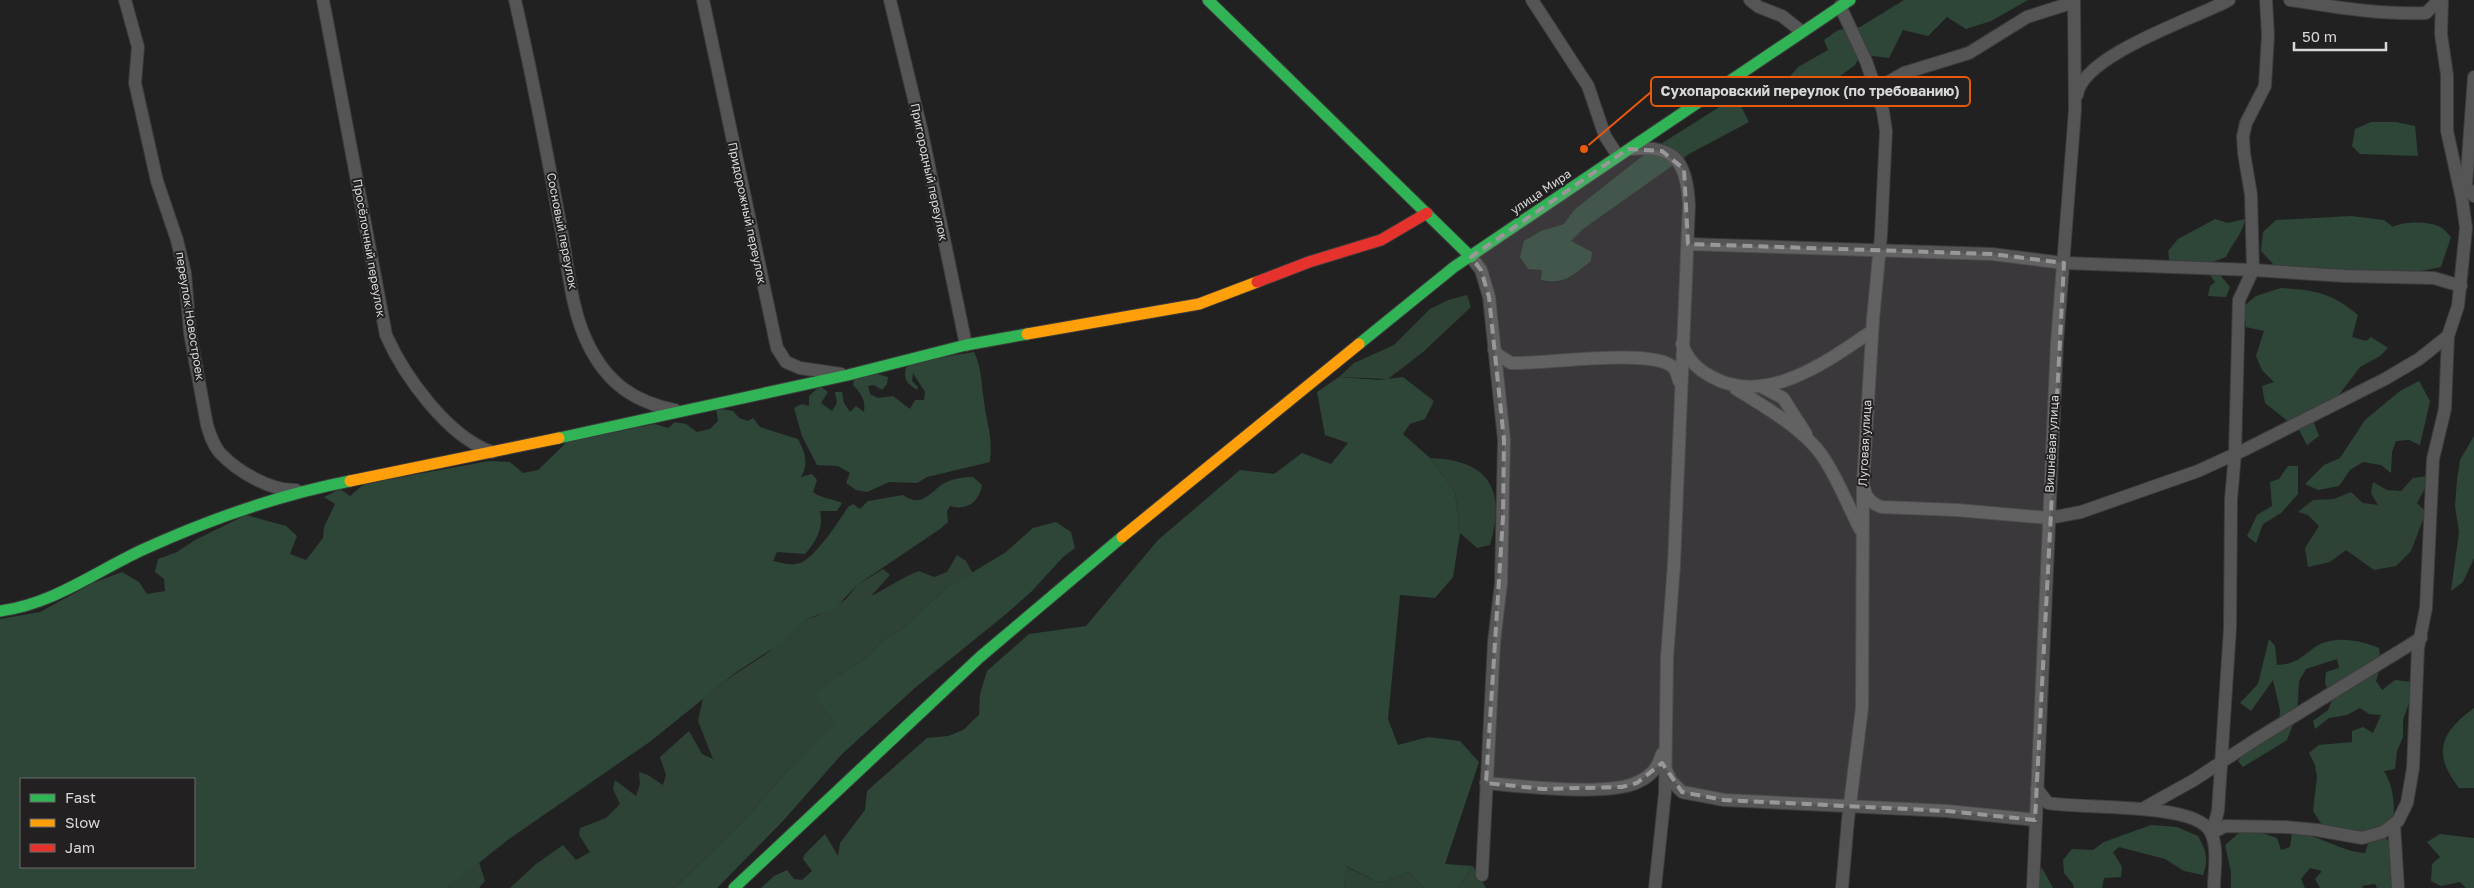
<svg xmlns="http://www.w3.org/2000/svg" width="2474" height="888" viewBox="0 0 2474 888" font-family="'Golos Text',sans-serif">
<rect width="100%" height="100%" fill="#222122"/>
<g fill="#2e4235">
<polygon points="1467,295 1471,307 1423,352 1388,379 1339,377 1354,363 1394,345 1430,309 1448,300"/>
<path d="M1430 458C1490 460 1506 490 1490 545L1477 548 1460 533 1455 492Z"/>
<polygon points="2427,476 2427,485 2417,503 2426,512 2411,551 2396,566 2374,570 2346,550 2330,562 2308,567 2305,548 2319,526 2308,515 2298,512 2313,500 2334,499 2351,492 2363,503 2378,505 2371,493 2373,482 2387,490 2401,491 2413,478"/>
<path d="M957 555 966 561 973 574 945 589 901 630 881 641 869 656 837 676 821 706 837 723 782 777 739 826 674 888H510L536 864 563 845 576 860 590 852 579 835 580 828 606 818 620 804 613 789 615 780 636 796 640 784 639 772 648 775 663 785 666 775 660 757 689 731 702 754 713 759 698 721 703 698 732 676 766 654 805 620 817 616 846 599 857 585 883 569 890 575 871 596C888 588 902 577 919 571L934 577 947 572Z"/>
<polygon points="479,862 485,881 479,888 447,888"/>
<polygon points="1345,866 1380,883 1409,872 1424,888 1344,888"/>
<polygon points="1473,866 1486,888 1458,888"/>
</g>
<g fill="#2e4637" fill-rule="evenodd">
<polygon points="1904,0 2028,0 1991,21 1966,29 1947,17 1928,36 1903,30 1889,58 1872,56 1863,51 1855,65 1802,104 1781,87 1798,67 1828,50 1824,40 1838,30 1860,27"/>
<path d="M1724 104 1741 106 1749 122 1689 154 1583 229 1571 241 1592 252 1591 261C1573 275 1564 285 1541 280L1542 270 1528 269 1520 257 1524 241 1541 231 1564 224 1574 210 1645 154Z"/>
<polygon points="2371,122 2396,122 2415,126 2418,156 2360,154 2352,146 2355,129"/>
<path d="M2351 216 2384 220 2393 227C2404 221 2430 221 2442 228 2445 230 2448 234 2451 237L2441 267 2416 272 2314 269 2274 265 2261 251 2263 232 2276 220Z"/>
<path d="M2215 219 2228 223 2245 219C2243 234 2232 243 2226 257L2210 263 2230 287 2226 297 2208 296 2210 286 2215 282 2206 269 2170 265 2168 251 2178 239Z"/>
<path d="M2281 288C2314 290 2332 293 2358 315L2352 337 2366 341 2371 337 2388 348 2380 356 2360 367 2338 396 2325 407 2314 423 2319 436 2307 445 2299 430 2265 403 2262 386 2274 382 2262 370 2256 356 2264 331 2246 327 2244 306 2256 296Z"/>
<path d="M974 352C982 368 981 384 984 401 987 426 993 436 990 462L927 477 917 483 889 482 867 492 856 490 846 483 850 473 838 466 817 465 802 436 794 408 802 404 809 406V396L820 386 828 392 821 403 832 411 837 403 835 392H842L844 403 850 412 856 406 864 412C866 400 861 393 853 385L854 378 877 374 888 377 887 384 882 390 874 385 868 386 870 394 878 398 893 396 910 409 915 400H924L925 392 913 373 912 381 918 387 917 390C907 383 903 380 906 368L913 362Z"/>
<polygon points="1339,377 1379,380 1403,377 1434,401 1425,419 1410,424 1403,434 1430,458 1455,492 1460,533 1453,577 1435,598 1400,595 1388,719 1398,745 1428,737 1460,741 1479,762 1445,864 1473,866 1458,888 1424,888 1409,872 1380,883 1346,866 1344,888 761,888 774,876 787,870 794,879 802,880 812,871 803,859 805,854 825,834 838,856 840,843 865,810 867,791 927,738 948,736 963,730 979,715 980,694 987,671 1029,634 1086,626 1158,540 1240,470 1274,474 1302,453 1331,464 1348,443 1325,435 1317,392"/>
<polygon points="2419,381 2430,401 2420,445 2409,440 2396,441 2392,452 2391,473 2381,465 2363,462 2350,470 2339,486 2318,490 2305,484 2324,465 2340,458 2365,420 2400,391"/>
<path d="M716 408 733 411 739 418 748 421 753 418 760 427 798 439C805 452 809 464 801 477L812 474 817 480 813 492C822 499 832 498 842 503L837 511H820C824 527 816 542 805 554L777 552 773 561C783 563 791 566 800 563 815 558 839 521 848 507L853 504 860 509 868 501 903 495C920 507 927 496 940 486 949 479 962 477 973 477L982 485C979 502 967 511 950 506L947 511 948 522 940 529 857 585 835 608 805 620 781 643 735 673 651 741 509 839 447 888H0V619L40 612 93 583 122 572 139 582 147 594 165 591 164 579 155 572 158 559 177 552 195 540 246 515 286 526 297 536 290 554 306 560 323 538 324 527 335 504 324 497 340 489 350 496 364 484 489 461 510 462 523 473 538 470 567 442 655 424 668 428 675 422 686 424 697 432 710 429 718 421ZM21 779H194V867H21Z"/>
<polygon points="2474,436 2474,558 2463,582 2451,591 2459,532 2455,506 2457,480 2460,460"/>
<polygon points="2288,466 2298,466 2298,494 2281,513 2263,524 2256,543 2247,536 2257,515 2272,506 2270,482 2279,479"/>
<polygon points="1056,522 1071,532 1075,548 1063,557 1032,591 1006,614 916,687 842,754 782,822 717,888 674,888 739,826 782,777 836,723 821,706 817,693 837,676 869,656 881,641 901,630 945,589 1006,552 1033,528"/>
<path d="M2269 639 2275 646 2277 665C2296 664 2300 658 2315 647 2333 635 2359 640 2379 648L2381 665 2376 681 2382 690 2395 680 2413 682 2409 703 2403 720V737L2397 751 2395 769 2384 771C2394 788 2394 802 2394 822L2361 833 2324 828 2313 811 2317 777 2315 765 2309 753 2319 745 2352 742V731L2363 727 2373 733 2381 715 2369 714 2360 708 2347 715 2329 718 2315 729 2313 721 2328 710 2333 698 2325 684 2326 672 2339 668 2337 659 2306 669 2299 681 2297 714 2287 740 2243 767 2238 761 2246 750 2279 724 2280 710 2273 680 2251 711 2240 703 2258 684Z"/>
<path d="M2474 708V788H2459C2432 753 2440 733 2474 708Z"/>
<path d="M2151 825 2177 827 2198 836C2206 850 2209 860 2203 875L2184 871 2165 859 2119 847 2113 852 2122 867 2121 877 2104 878 2102 888H2074L2073 884 2064 873 2063 860 2072 849 2093 850 2104 842Z"/>
<path d="M2259 832 2277 838 2281 850 2290 847 2292 833C2317 833 2338 851 2365 853L2369 840 2386 838 2394 848 2390 866 2396 883 2395 888H2377L2375 884 2362 886 2363 888H2320L2315 879 2322 871 2310 868 2301 879 2305 888H2231V872L2225 845 2239 833Z"/>
<polygon points="2440,834 2474,838 2474,888 2466,888 2460,882 2441,886 2431,881 2432,864 2440,857 2427,842"/>
<polygon points="2042,868 2052,886 2053,888 2039,888 2035,875"/>
</g>
<g fill="none" stroke-linecap="round" stroke-linejoin="round">
<g stroke="#3c3c3c" stroke-width="14">
<g id="street">
<path d="M125 0 138 47 135 83 157 181 177 240 185 273 190 333 207 425C210 435 213 445 220 453 237 471 270 491 296 490"/>
<path d="M323 0 386 335C404 376 448 437 492 452"/>
<path d="M515 0C532 74 546 148 560 223 568 262 570 308 588 344 607 383 634 402 675 410"/>
<polyline points="703,0 777,348 786,362 800,368 841,374"/>
<polyline points="890,0 921,128 966,345"/>
<polyline points="1532,0 1588,86 1605,136 1618,156"/>
<polyline points="1750,0 1759,7 1782,16 1801,31"/>
<path d="M2290 0C2335 7 2380 15 2426 13L2439 0"/>
<polyline points="1840,6 1866,61 1883,111 1886,131 1881,235 1873,319 1863,484 1862,708 1848,820 1842,888"/>
<polyline points="1876,89 1904,73 1969,53 2027,17 2074,2"/>
<path d="M2077 95C2082 55 2196 18 2229 0"/>
<path d="M1631 149C1677 144 1687 164 1689 205L1674 564 1667 658 1665 793 1655 888"/>
<polyline points="2461,180 2474,196"/>
<polyline points="2466,186 2474,77"/>
<polyline points="1688,244 1992,254 2064,263 2253,270 2345,276 2434,278 2461,286"/>
<polyline points="1471,257 1481,270 1489,297 1504,440 1501,583 1494,642 1482,875"/>
<path d="M1682 344C1688 360 1697 369 1712 377 1766 407 1828 361 1872 331"/>
<path d="M1494 350 1498 355 1511 363C1546 364 1644 349 1670 365 1676 368 1677 374 1679 381"/>
<polyline points="1764,388 1783,398 1806,434"/>
<path d="M1736 389C1764 406 1805 430 1823 457 1838 479 1848 506 1860 529"/>
<path d="M1864 488C1866 498 1871 503 1881 507L1957 510 2049 518 2081 512 2198 471 2244 450 2385 379 2419 359 2448 336"/>
<polyline points="1666,770 1671,781 1682,792 1724,800 1947,811 2035,820"/>
<path d="M1486 783C1519 786 1609 797 1638 782 1651 776 1658 768 1662 754"/>
<path d="M2037 789 2048 803C2079 809 2194 802 2210 831 2219 847 2214 871 2214 888"/>
<polyline points="2142,809 2194,780 2255,740 2421,638"/>
<polyline points="2394,824 2398,888"/>
<polyline points="2212,833 2225,826 2285,827 2317,830 2362,838 2383,832 2398,821 2407,803 2413,768 2418,648 2426,608 2433,459 2445,409 2448,336 2458,306 2466,228 2462,199 2447,131 2447,75 2441,34 2442,0"/>
<polyline points="2212,833 2218,811 2230,628 2231,499 2235,454 2239,300 2253,270 2251,195 2244,153 2243,136 2246,123 2265,86 2268,35 2266,0"/>
<polyline points="2033,888 2057,343 2075,110 2074,0"/>
</g>
</g>
<g stroke="#3c3c3c" stroke-width="13">
<g id="fast">
<polyline points="1208,0 1471,257"/>
<polyline points="1359,344 1454,267 1850,0"/>
<polyline points="559,438 848,375 966,345 1027,334"/>
<path d="M0 611C53 604 95 572 142 550 210 519 278 495 350 481"/>
<polyline points="734,888 980,657 1122,537"/>
</g>
</g>
<g stroke="#3c3c3c" stroke-width="13">
<g id="slow">
<polyline points="1027,334 1199,304 1257,282"/>
<polyline points="350,481 559,438"/>
<polyline points="1122,537 1359,344"/>
</g>
</g>
<g stroke="#3c3c3c" stroke-width="13">
<polyline id="jam" points="1257,282 1309,262 1381,240 1427,213"/>
</g>
<use href="#street" stroke="#565556" stroke-width="12"/>
<use href="#fast" stroke="#30b455" stroke-width="11"/>
<use href="#slow" stroke="#ff9f0a" stroke-width="11"/>
<use href="#jam" stroke="#e5322d" stroke-width="11"/>
</g>
<path fill="#999899" fill-opacity="0.2" stroke="#999899" stroke-width="4" stroke-dasharray="10 6" stroke-linejoin="round" d="M1628 149 1662 151 1684 169 1688 244 1992 254 2064 263 2035 820 1947 811 1724 800 1682 792 1662 763 1637 783 1622 787 1543 789 1486 783 1503 517 1504 440 1489 297 1481 270 1471 257Z"/>
<g text-anchor="middle" stroke-width="4" stroke-linejoin="round" paint-order="stroke">
<g font-size="12" fill="#d9d8d9" stroke="#232022">
<text transform="translate(929 172) rotate(78)" y="4">Пригородный переулок</text>
<text transform="translate(1541 192) rotate(-34)" y="4">улица Мира</text>
<text transform="translate(747 213) rotate(78)" y="4">Придорожный переулок</text>
<text transform="translate(562 231) rotate(79)" y="4">Сосновый переулок</text>
<text transform="translate(369 248) rotate(80)" y="4">Просёлочный переулок</text>
<text transform="translate(190 316) rotate(81)" y="4">переулок Новостроек</text>
<text transform="translate(1865 443) rotate(-87)" y="4">Луговая улица</text>
<text transform="translate(2052 444) rotate(-87)" y="4">Вишнёвая улица</text>
</g>
</g>
<path fill="none" stroke="#e8590c" stroke-width="2" d="M1584 149L1651 92"/>
<circle fill="#e8590c" stroke="#232022" stroke-width="2" cx="1584" cy="149" r="5"/>
<rect fill="#232022" stroke="#e8590c" stroke-width="2" x="1651" y="77" width="319" height="29" rx="5"/>
<g font-size="14" text-anchor="middle" font-weight="bold" fill="#d9d8d9">
<text x="1810" y="96">Сухопаровский переулок (по требованию)</text>
</g>
<rect x="20" y="778" width="175" height="90" fill="#232022" stroke="#6c6a6b"/>
<rect x="30" y="794" width="25" height="8" fill="#30b455" stroke="#6c6a6b"/>
<text x="65" y="803" font-size="15" fill="#d9d8d9">Fast</text>
<rect x="30" y="819" width="25" height="8" fill="#ff9f0a" stroke="#6c6a6b"/>
<text x="65" y="828" font-size="15" fill="#d9d8d9">Slow</text>
<rect x="30" y="844" width="25" height="8" fill="#e5322d" stroke="#6c6a6b"/>
<text x="65" y="853" font-size="15" fill="#d9d8d9">Jam</text>
<path d="M2294 42v8h92v-8" fill="none" stroke="#d9d8d9" stroke-width="2.5"/>
<text x="2302" y="42" font-size="15" fill="#d9d8d9" stroke="#232022" stroke-width="4" paint-order="stroke">50 m</text>
</svg>
